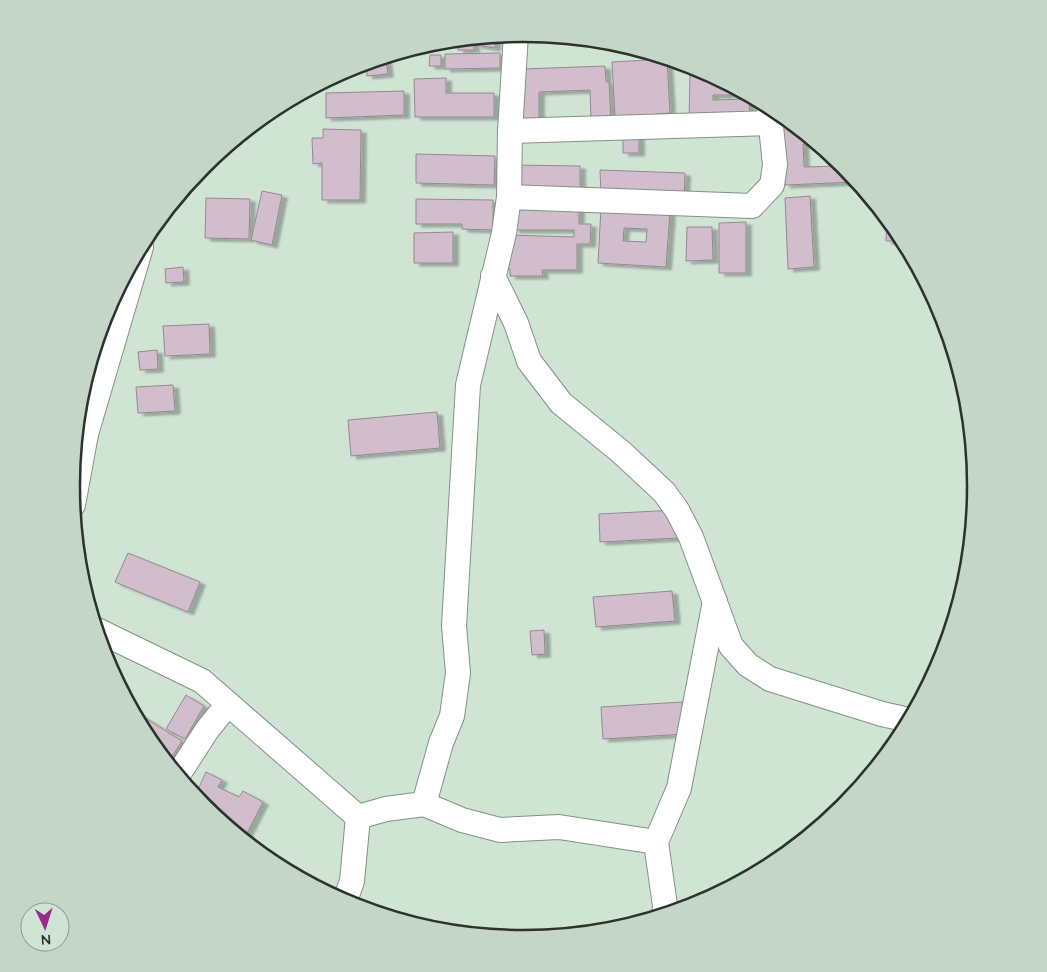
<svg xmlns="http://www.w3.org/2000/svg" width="1047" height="972" viewBox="0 0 1047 972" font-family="Quicksand,sans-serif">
<defs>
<filter id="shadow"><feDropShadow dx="5.5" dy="3" stdDeviation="1" flood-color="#0004"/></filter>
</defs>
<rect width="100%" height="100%" fill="#d0e4d4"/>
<g fill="#d1bdcc" stroke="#988694" fill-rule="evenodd" filter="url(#shadow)">
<polygon points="496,36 495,48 476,45 477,38"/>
<polygon points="474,39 474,50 458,50 458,40"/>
<polygon points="500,53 500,68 445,69 445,54"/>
<polygon points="430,55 441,55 441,66 429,66"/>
<polygon points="667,59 670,113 656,114 656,119 615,116 612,62"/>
<polygon points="386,60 388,74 367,76 366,64"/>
<polygon points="605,66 606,82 609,82 611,121 591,121 590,90 539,92 539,121 521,121 522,69"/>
<polygon points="690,74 707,74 746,95 713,95 713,100 749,99 750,119 689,120"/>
<polygon points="446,78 446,93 494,93 494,117 415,117 414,79"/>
<polygon points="404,91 404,115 326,118 326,93"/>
<polygon points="783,124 792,124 816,144 803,144 804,167 838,166 838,162 856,182 785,185"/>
<polygon points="323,129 361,130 360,200 322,200 322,163 313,164 312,138 323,138"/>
<rect x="623" y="130" width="16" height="23"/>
<polygon points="416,154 495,156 494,185 416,183"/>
<polygon points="515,165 580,166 580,188 514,188"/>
<polygon points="600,170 685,173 684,201 601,196"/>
<polygon points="262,191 282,195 272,245 251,240"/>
<polygon points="810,196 814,267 788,269 785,198"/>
<polygon points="206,198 250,199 249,239 205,238"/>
<polygon points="416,199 493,200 493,230 462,229 462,224 416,224"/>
<polygon points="579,205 579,224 591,224 590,244 577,244 577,270 542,270 543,276 510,276 510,269 508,269 508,235 574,237 574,230 514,230 514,206"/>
<path d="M601 208 670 211 666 267 598 263ZM624 228 647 229 646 242 623 241Z"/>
<polygon points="887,219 900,235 903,241 886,241"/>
<polygon points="746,222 746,273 719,273 719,223"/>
<polygon points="687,227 712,227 713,260 686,261"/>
<polygon points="453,232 453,263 414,263 414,233"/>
<polygon points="183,267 184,282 166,283 165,269"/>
<polygon points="209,324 210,354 165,356 163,326"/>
<polygon points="157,350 158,369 140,370 138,352"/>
<polygon points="173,385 175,411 138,413 136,387"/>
<polygon points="437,412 440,448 351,456 348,420"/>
<polygon points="676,510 678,538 600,542 599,514"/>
<polygon points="128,553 200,582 188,612 115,582"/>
<polygon points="672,591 675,621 596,627 593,597"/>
<polygon points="544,630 545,654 532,655 530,631"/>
<polygon points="186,695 204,706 185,739 166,729"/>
<polygon points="682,702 685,734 603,739 601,707"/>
<polygon points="134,711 182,741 168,763 147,737"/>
<polygon points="206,772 222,780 218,787 239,797 243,791 263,802 244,839 204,806 195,796"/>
</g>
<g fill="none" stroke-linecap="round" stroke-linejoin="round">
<g stroke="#809383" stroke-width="26">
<g id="street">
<polyline points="510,131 771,123"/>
<polyline points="509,197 752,206 772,185 775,165 769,107"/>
<polyline points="493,276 516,323 529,361 561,403 621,452 664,492 677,510 691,537 731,646 748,665 770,679 882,714 909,720"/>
<polyline points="76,434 86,434 141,247"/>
<polyline points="73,505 86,434"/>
<polyline points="97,630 202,681 358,817"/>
<polyline points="178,775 207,730 228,704"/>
<polyline points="424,804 462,820 500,830 559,827 656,842"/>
<polyline points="358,817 386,809 424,804 441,743 452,716 458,673 454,626 468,385 504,233 509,197 510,131 516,34"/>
<polyline points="345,901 352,881 358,817"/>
<polyline points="664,914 665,906 656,842 679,788 715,601"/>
</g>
</g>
<use href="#street" stroke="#fff" stroke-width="24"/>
</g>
<path d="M0 0H1047V972H0ZM523 42H524A443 443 0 0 1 967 485V487A443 443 0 0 1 524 930H523A443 443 0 0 1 80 487V485A443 443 0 0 1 523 42Z" fill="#c3d6c7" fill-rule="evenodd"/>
<path fill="none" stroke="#2c332d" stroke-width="2.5" d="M523 42H524A443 443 0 0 1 967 485V487A443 443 0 0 1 524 930H523A443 443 0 0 1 80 487V485A443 443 0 0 1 523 42Z"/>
<g transform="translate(45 927) rotate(176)"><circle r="24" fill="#d0e4d4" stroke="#8e9d91"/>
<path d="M0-4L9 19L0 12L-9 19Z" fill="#972a8a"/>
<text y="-8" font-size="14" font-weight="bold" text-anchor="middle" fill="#2c332d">N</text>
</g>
</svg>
